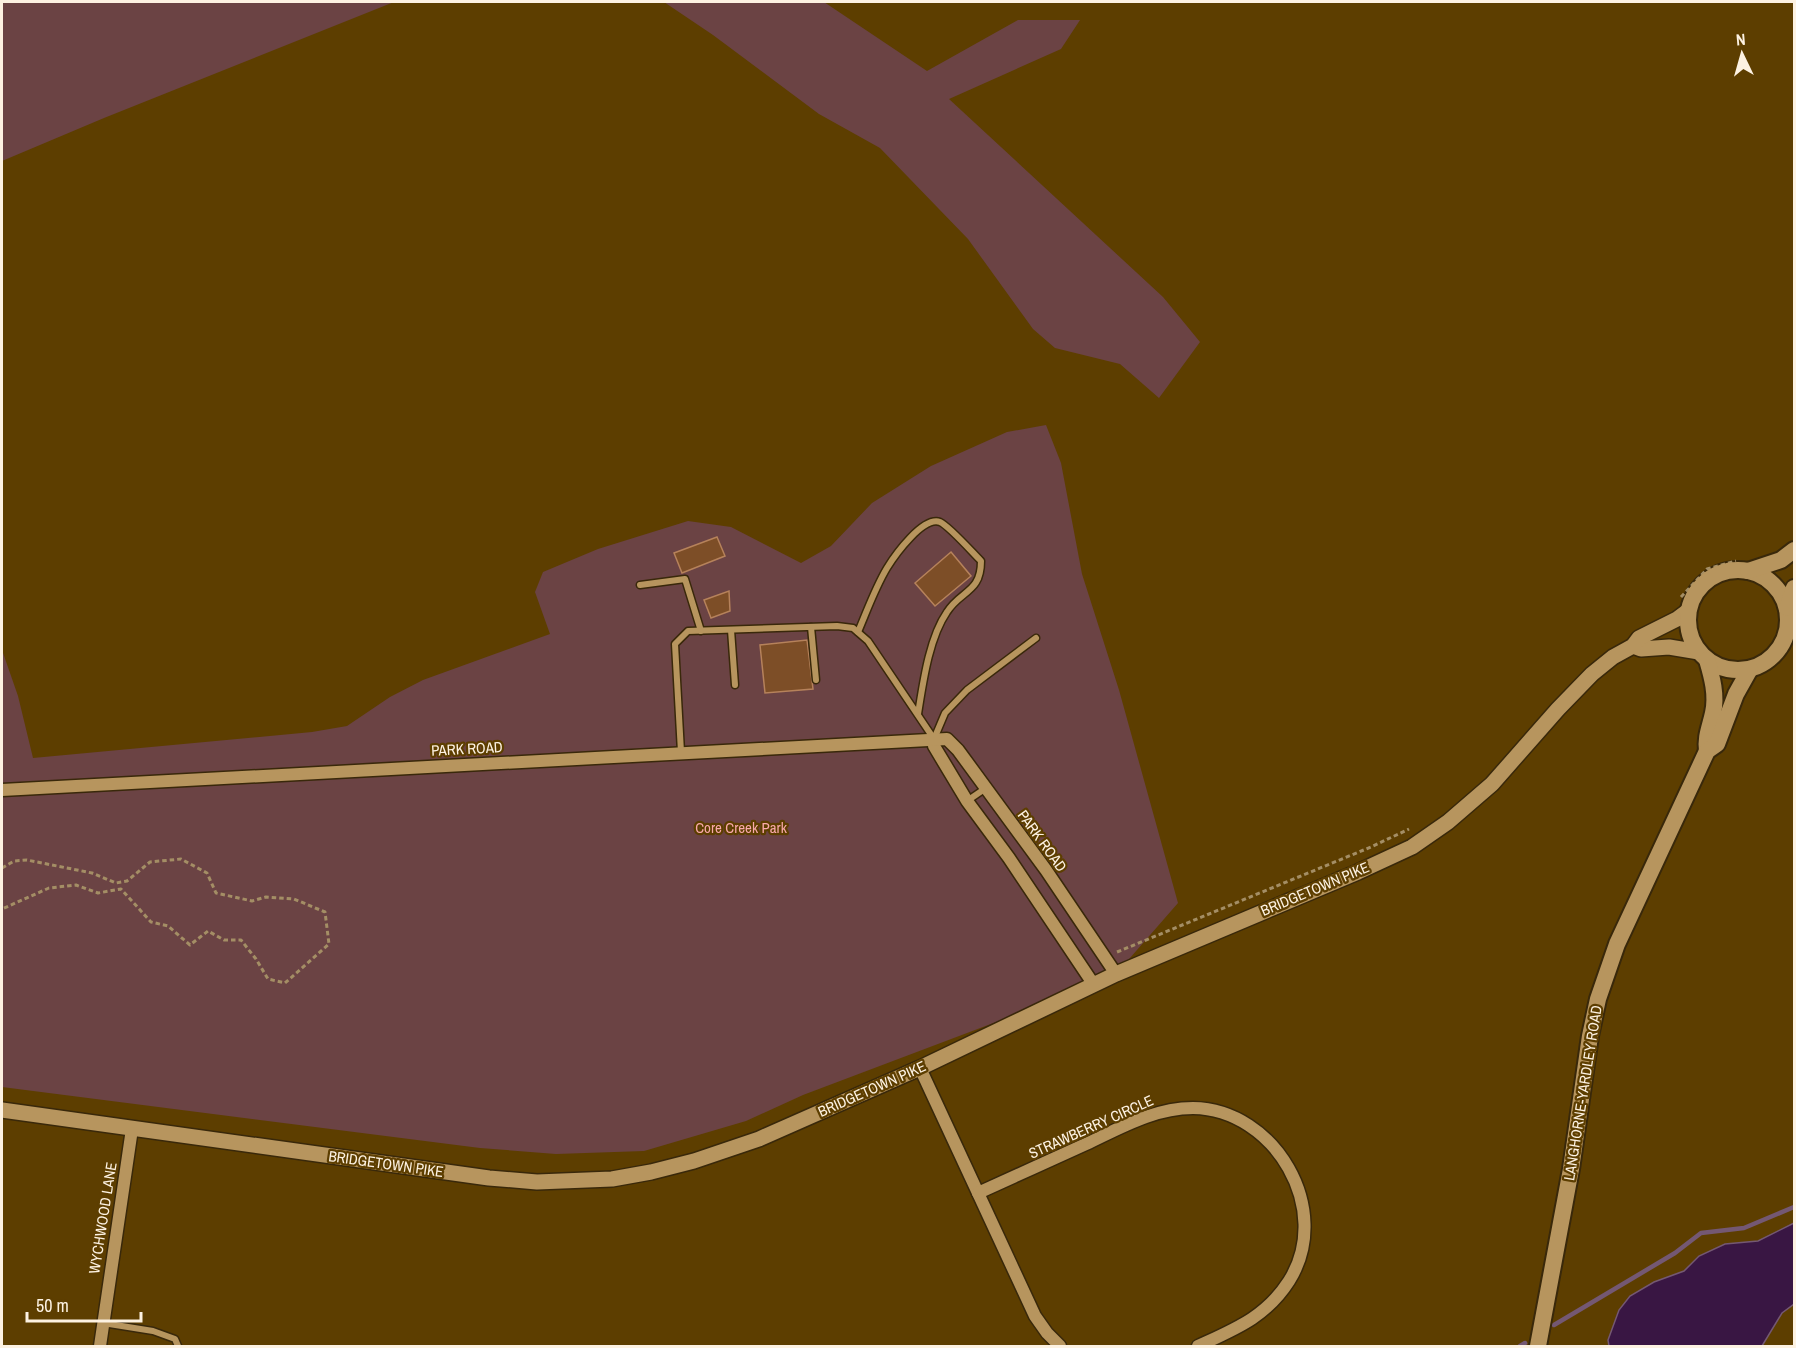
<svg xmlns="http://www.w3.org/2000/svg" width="1796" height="1348" viewBox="0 0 1796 1348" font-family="'Archivo Narrow',sans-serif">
<rect width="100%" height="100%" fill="#5d3e00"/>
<g fill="#6b4344">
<polygon points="2,2 394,2 104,118 2,161"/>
<polygon points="664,2 824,2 927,71 1018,20 1080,20 1061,49 949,99 1163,297 1200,342 1159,398 1120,364 1055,348 1033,329 968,239 880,148 819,114 713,35"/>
<polygon points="1046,425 1061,463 1082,574 1119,690 1178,903 1116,974 1094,985 803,1095 746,1121 644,1151 556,1154 480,1148 2,1087 2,650 18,696 33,758 312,732 347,726 390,697 423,680 550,634 535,592 543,572 598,549 688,521 731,527 801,563 831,546 872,503 931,466 1007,432"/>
</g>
<polygon fill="#391643" stroke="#745873" stroke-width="1.5" points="1794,1223 1794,1304 1782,1313 1762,1346 1609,1346 1608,1340 1619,1310 1630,1296 1654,1282 1684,1271 1699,1256 1725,1244 1758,1241"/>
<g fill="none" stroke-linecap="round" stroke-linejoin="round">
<g stroke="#745873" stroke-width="4.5">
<polyline points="1554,1325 1675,1253 1701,1233 1744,1228 1794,1207"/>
<polyline points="1520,1346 1525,1343"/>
</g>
</g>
<g fill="#7d4e27" stroke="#b6825b" stroke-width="1.5">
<polygon points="717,537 725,556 682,573 674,553"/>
<polygon points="951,552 971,576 935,606 915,583"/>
<polygon points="729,591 730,611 711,618 704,600"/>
<polygon points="807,640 813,689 765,693 760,645"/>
</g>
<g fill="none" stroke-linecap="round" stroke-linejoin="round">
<g stroke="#39280a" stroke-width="9">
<g id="service">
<polyline points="640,585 685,579 701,631"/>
<polyline points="811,627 816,680"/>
<polyline points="731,630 735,685"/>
<path d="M858 632C867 611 875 588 887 568 895 555 923 516 940 522 949 526 972 552 981 561 981 593 961 590 947 612 929 638 923 683 918 714"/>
<polyline points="934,739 945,713 967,690 1036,638"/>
<polyline points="681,752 675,644 688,631 837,626 853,628 868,641 934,739"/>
<polyline points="967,801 986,788"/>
<polyline points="103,1323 153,1331 175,1339 178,1346"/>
</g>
</g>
<g stroke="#39280a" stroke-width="15">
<g id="minor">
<polyline points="934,739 934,746 967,801 1009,858 1094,985"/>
<polyline points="2,790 947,739 958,750 1046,870 1116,974"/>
<polyline points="920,1068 978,1193"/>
<polyline points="100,1346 132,1129"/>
<path d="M1060 1346 1047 1333 1035 1316 978 1193C1014 1177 1050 1160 1086 1144 1120 1128 1154 1108 1193 1108 1275 1109 1334 1210 1289 1281 1266 1317 1235 1329 1198 1346"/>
</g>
</g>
<g stroke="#39280a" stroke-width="18">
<g id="tertiary">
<polyline points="1633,646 1641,649 1669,647 1699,652"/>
<polyline points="2,1110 489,1178 537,1182 612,1179 651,1172 694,1161 759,1139 920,1068 1116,974 1358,872 1412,847 1448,822 1492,784 1558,709 1592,674 1613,657 1633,646 1639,638 1677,619 1689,610"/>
</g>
</g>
<g stroke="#39280a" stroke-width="20">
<g id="secondary">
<circle cx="1738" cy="620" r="50"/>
<polyline points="1748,571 1781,560 1794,550"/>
<polyline points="1787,608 1794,588"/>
<path d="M1707 751C1705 737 1710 727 1713 713 1717 695 1712 677 1707 660"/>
<polyline points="1538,1346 1571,1169 1590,1036 1598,999 1617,944 1707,751 1717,744 1736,694 1750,669"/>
</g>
</g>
<g stroke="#a48e65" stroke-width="3" stroke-dasharray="4.5 3" stroke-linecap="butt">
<polyline points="1681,597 1707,569 1736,561"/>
<polyline points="2,868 14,861 27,860 92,873 116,883 127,881 150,862 181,859 207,873 216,893 252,901 266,897 294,899 325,912 329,944 285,983 268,979 256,959 241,940 224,940 208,931 190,945 168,926 151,922 121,889 98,893 76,885 49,888 2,909"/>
<polyline points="1117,952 1371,847 1409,829"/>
</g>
<use href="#service" stroke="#b7955e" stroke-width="6"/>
<use href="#minor" stroke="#b7955e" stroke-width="12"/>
<use href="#tertiary" stroke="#b7955e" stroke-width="15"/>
<use href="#secondary" stroke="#b7955e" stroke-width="16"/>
</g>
<g text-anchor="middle" stroke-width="4.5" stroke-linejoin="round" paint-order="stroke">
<g font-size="15" fill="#fdf2e2" stroke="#5d3e00">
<text transform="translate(467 749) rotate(-3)" y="5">PARK ROAD</text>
<text transform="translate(1042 841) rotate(54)" y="5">PARK ROAD</text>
<text transform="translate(1315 889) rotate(-23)" y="5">BRIDGETOWN PIKE</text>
<text transform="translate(872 1089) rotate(-24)" y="5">BRIDGETOWN PIKE</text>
<text transform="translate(1583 1093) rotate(-81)" y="5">LANGHORNE-YARDLEY ROAD</text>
<text transform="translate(1091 1127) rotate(-24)" y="5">STRAWBERRY CIRCLE</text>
<text transform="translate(386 1164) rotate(8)" y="5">BRIDGETOWN PIKE</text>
<text transform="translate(103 1218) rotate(-81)" y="5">WYCHWOOD LANE</text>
</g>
<g font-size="15" fill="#f9a9ab" stroke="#5d3e00">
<text x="741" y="833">Core Creek Park</text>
</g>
</g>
<rect width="1796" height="1348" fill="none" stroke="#fdf2e2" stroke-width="6"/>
<g transform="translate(1742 54) rotate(355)" stroke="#5d3e00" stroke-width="4.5" paint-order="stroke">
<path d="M0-4.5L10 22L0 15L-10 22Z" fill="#fdf2e2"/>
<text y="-9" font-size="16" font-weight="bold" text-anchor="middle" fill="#fdf2e2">N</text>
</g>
<path d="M27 1312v9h114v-9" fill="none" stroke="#fdf2e2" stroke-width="3"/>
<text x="36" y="1312" font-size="18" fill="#fdf2e2" stroke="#5d3e00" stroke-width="4.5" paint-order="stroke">50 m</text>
</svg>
